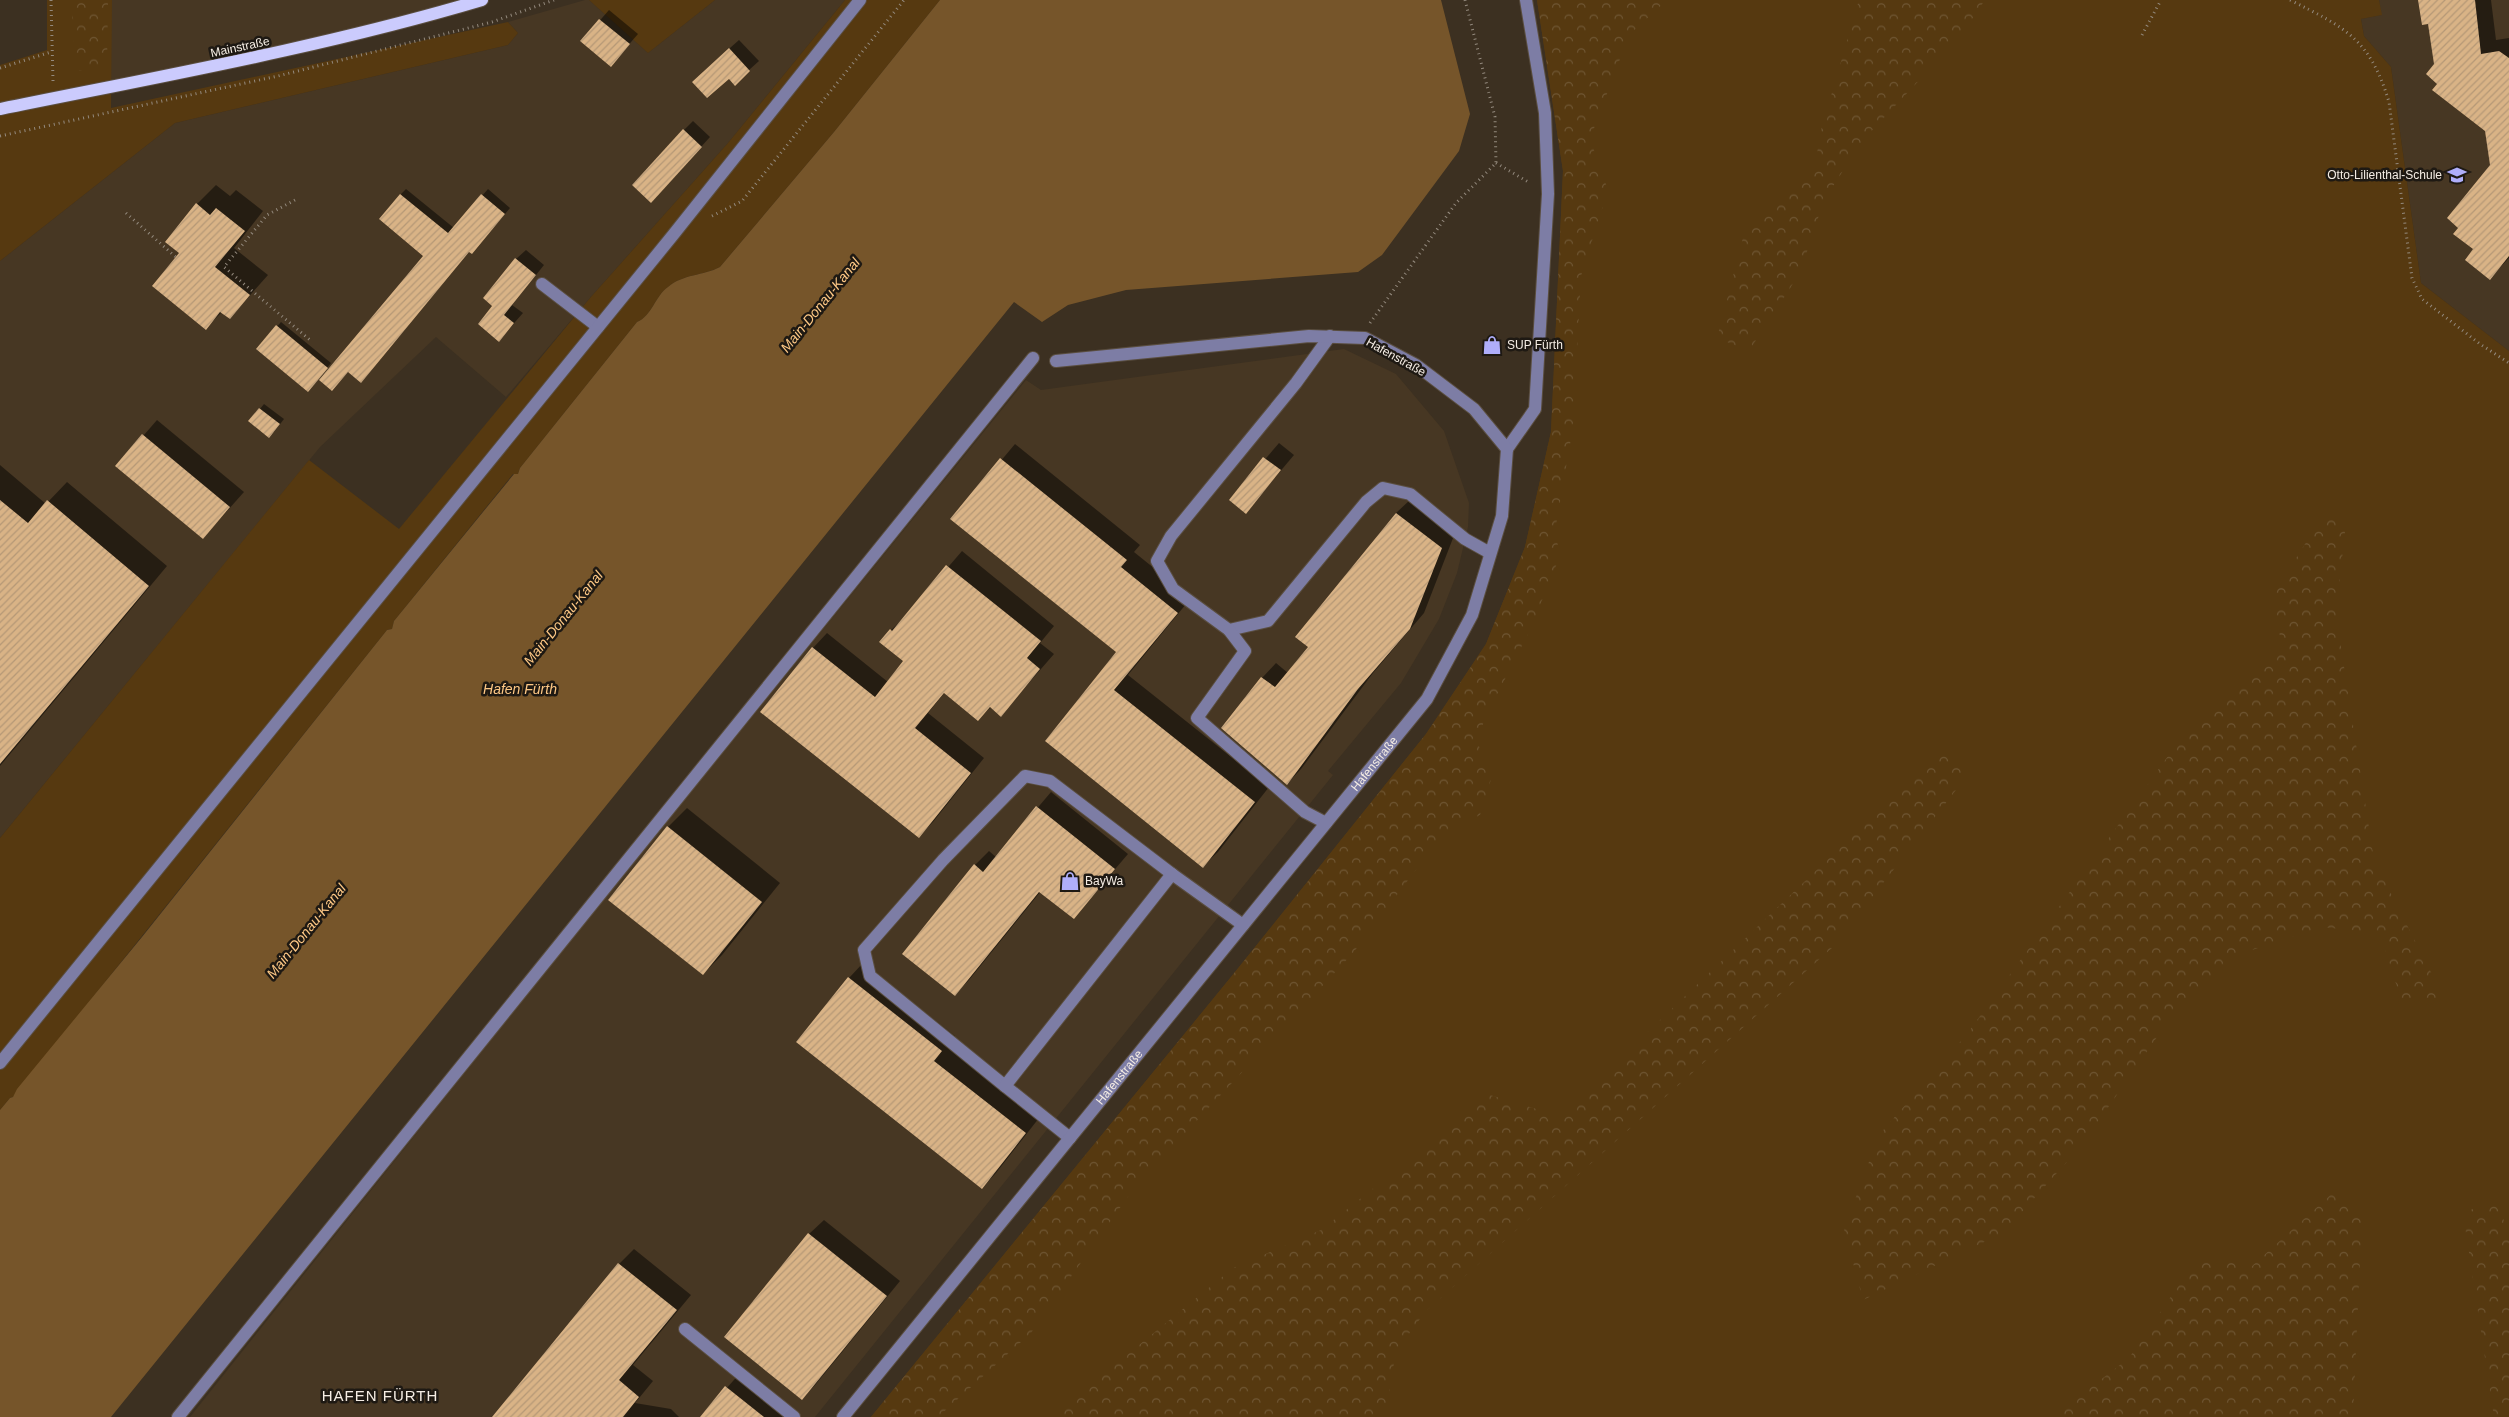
<svg xmlns="http://www.w3.org/2000/svg" width="2509" height="1417" viewBox="0 0 2509 1417" font-family="Arial,sans-serif">
<defs>
<pattern id="forest-crowns" width="20" height="18" patternUnits="userSpaceOnUse" patternTransform="scale(1.25)"><rect width="20" height="18" fill="#563910"/><path d="M2 6a3 3 0 1 1 6 0M12 15a3 3 0 1 1 6 0" fill="none" stroke="#6f5633"/></pattern>
<pattern id="building-hatch" width="6" height="6" patternUnits="userSpaceOnUse" patternTransform="scale(1.25)"><rect width="6" height="6" fill="#d9b386"/><path d="M-1 1l2-2M0 6l6-6M5 7l2-2" fill="none" stroke="#b59876"/></pattern>
</defs>
<rect width="100%" height="100%" fill="#3c3021"/>
<g fill="#473723">
<polygon points="51,0 482,0 56,98"/>
<polygon points="585,0 589,0 648,53 715,0 845,0 728,143 590,298 506,397 436,337 320,447 0,838 0,261 175,123 508,45 518,33 508,22"/>
<polygon points="2379,0 2509,0 2509,351 2421,283 2391,67 2364,36 2361,19 2381,15"/>
<polygon points="1344,349 1396,374 1444,431 1469,503 1468,527 1457,573 1439,619 1401,683 1328,771 1333,775 815,1417 190,1417 602,901 1026,380 1041,390"/>
</g>
<g fill="#563910">
<polygon points="47,0 112,0 111,108 508,22 518,33 508,45 175,123 0,261 0,65 47,50"/>
<polygon points="589,0 715,0 648,53"/>
<path d="M845 0H940L834 132 720 267C703 276 683 274 668 287 655 296 652 316 637 322L520 468 518 474H513L394 621 392 629 387 630 13 1097 10 1098 0 1110V838L309 460 399 529 590 298 728 143Z"/>
<polygon points="1537,0 2379,0 2382,15 2361,19 2364,36 2391,67 2421,283 2509,351 2509,1417 871,1417 1231,977 1426,734 1486,644 1525,547 1551,432 1563,171"/>
</g>
<g fill="url(#forest-crowns)">
<polygon points="72,0 108,0 107,64 74,72"/>
<polygon points="1537,0 1667,0 1629,35 1590,139 1608,190 1581,276 1573,427 1555,531 1560,556 1530,630 1484,720 1478,744 1492,776 1480,815 1443,834 1353,953 1134,1188 1031,1333 938,1417 871,1417 1231,977 1426,734 1486,644 1525,547 1551,432 1563,171"/>
<polygon points="1859,0 1985,0 1959,38 1863,140 1824,200 1800,273 1749,351 1717,338 1746,226 1816,164 1819,137"/>
<polygon points="2330,505 2346,522 2336,615 2374,860 2444,998 2403,1006 2380,933 2321,927 2249,951 2180,1004 2082,1145 2003,1233 1863,1300 1844,1229 1879,1135 1967,1034 2184,734 2282,649 2273,594"/>
<polygon points="1948,744 1967,776 1833,947 1426,1311 1396,1351 1385,1417 1051,1417 1233,1268 1321,1230 1490,1095 1560,1116"/>
<polygon points="2337,1189 2362,1215 2353,1417 2052,1417 2129,1358 2198,1257 2252,1266"/>
<polygon points="2497,1199 2509,1237 2509,1417 2494,1417 2463,1213"/>
</g>
<path fill="#76552a" d="M940 0H1441L1470 114 1459 151 1382 255 1358 272 1126 290 1068 305 1042 322 1014 302 111 1417H0V1110L10 1098 13 1097 17 1089 142 937 387 630 392 629 394 621 514 474H518L520 468 637 322C652 316 655 296 668 287 683 274 703 276 720 267L834 132Z"/>
<g fill="#0007">
<polygon points="2419,0 2491,0 2496,40 2509,38 2509,258 2490,278 2475,249 2460,228 2491,166 2486,131 2439,84 2429,23"/>
<polygon points="609,10 638,34 611,65 582,41"/>
<polygon points="739,40 759,61 749,70 729,77 703,72"/>
<polygon points="693,121 710,137 660,192 684,130"/>
<polygon points="216,185 230,196 236,190 263,211 234,248 268,275 230,318 222,312 206,328 181,253 197,204"/>
<polygon points="406,189 454,228 488,189 510,208 478,246 470,251 425,256 401,194"/>
<polygon points="526,250 544,265 512,305 523,313 499,340 494,305 516,259"/>
<polygon points="281,322 331,363 312,386 258,349"/>
<polygon points="264,404 284,419 274,432 250,421"/>
<polygon points="157,420 244,492 203,538 117,466"/>
<polygon points="1279,443 1294,455 1246,512 1230,500"/>
<polygon points="1015,444 1140,545 1134,552 1191,598 1128,675 1269,787 1218,852 1203,866 1046,741 1117,652 952,519"/>
<polygon points="0,465 46,504 67,482 167,566 0,766"/>
<polygon points="1411,499 1455,533 1424,613 1373,673 1301,769 1287,784 1223,728 1262,678 1276,663 1288,673 1309,647 1396,513"/>
<polygon points="962,551 1054,626 1040,643 1054,654 1001,715 991,707 978,719 945,692 928,713 984,758 933,822 919,836 762,712 813,648 827,633 888,682 905,661 891,630 906,616"/>
<polygon points="1051,792 1128,854 1074,917 1041,891 969,980 954,995 975,865 989,851 996,857"/>
<polygon points="687,808 780,883 722,955 703,974 668,827"/>
<polygon points="863,963 955,1036 947,1046 1039,1118 996,1173 982,1188 849,978"/>
<polygon points="824,1220 900,1281 816,1384 802,1399 726,1337 809,1234"/>
<polygon points="634,1249 691,1295 633,1365 653,1381 635,1403 671,1409 679,1417 494,1417 619,1264"/>
<polygon points="741,1372 798,1417 701,1417"/>
</g>
<g fill="url(#building-hatch)">
<polygon points="2418,0 2475,0 2481,54 2499,51 2509,58 2509,256 2490,280 2465,260 2473,249 2453,234 2458,228 2447,218 2490,165 2485,131 2432,90 2437,84 2426,74 2434,64 2428,24 2422,25"/>
<polygon points="599,19 630,44 611,67 580,41"/>
<polygon points="729,48 750,71 735,86 729,79 707,98 692,82"/>
<polygon points="683,129 702,147 651,203 632,185"/>
<polygon points="400,194 448,233 481,194 505,214 472,254 469,252 361,383 348,372 332,391 319,380 423,256 379,219"/>
<polygon points="196,203 210,215 216,208 245,231 215,267 250,295 230,319 220,312 206,330 152,286 179,253 165,242"/>
<polygon points="515,258 536,275 504,315 514,323 499,342 478,324 492,306 483,298"/>
<polygon points="276,325 328,368 308,392 256,349"/>
<polygon points="259,408 280,424 269,438 248,421"/>
<polygon points="142,434 230,507 203,539 115,466"/>
<polygon points="1263,457 1281,470 1246,514 1229,500"/>
<polygon points="1000,458 1127,560 1121,567 1178,613 1114,690 1255,802 1203,868 1045,741 1116,652 950,519"/>
<polygon points="0,500 28,523 47,500 149,586 0,764"/>
<polygon points="1396,513 1442,548 1410,629 1358,689 1287,785 1221,728 1261,677 1275,687 1308,647 1295,637"/>
<polygon points="946,565 1041,641 1027,658 1040,669 1001,717 990,707 978,721 944,693 915,728 971,773 919,838 760,712 812,647 875,697 903,661 879,642 890,629 892,631"/>
<polygon points="1036,806 1115,869 1074,919 1039,892 955,996 902,954 974,864 983,872"/>
<polygon points="667,826 762,902 703,975 608,900"/>
<polygon points="848,977 942,1051 934,1061 1026,1133 982,1189 796,1042"/>
<polygon points="808,1233 887,1296 802,1400 724,1337"/>
<polygon points="618,1263 677,1310 619,1380 639,1397 623,1417 492,1417"/>
<polygon points="725,1386 764,1417 700,1417"/>
</g>
<g fill="none" stroke-linecap="round" stroke-linejoin="round">
<g stroke="#5a4e40" stroke-width="14">
<g id="minor">
<polyline points="542,284 598,327"/>
<polyline points="1330,336 1296,383 1171,536 1157,561 1173,589 1229,630 1268,621 1366,502 1383,488 1410,494 1465,539 1490,553"/>
<polyline points="1507,449 1535,409 1548,194 1545,113 1526,0"/>
<polyline points="1229,630 1245,651 1197,718 1305,812 1326,823"/>
<polyline points="0,1063 673,235 860,0"/>
<polyline points="1005,1086 870,976 864,950 943,860 1025,776 1050,781 1172,874"/>
<polyline points="1070,1138 1005,1086 1172,874 1243,925"/>
<polyline points="685,1329 794,1417"/>
<polyline points="178,1417 1033,358"/>
<path id="s1" d="M843 1417 1427 699 1472 615 1502 516 1507 449 1474 409 1416 365 1365 338 1309 336 1056 361"/>
</g>
</g>
<g stroke="#5a4e40" stroke-width="14">
<path id="major" d="M0 109C162 76 324 47 482 0"/>
</g>
<g stroke="#948a7e" stroke-width="3" stroke-dasharray="1 4" stroke-linecap="butt">
<polyline points="51,0 53,81"/>
<path d="M2290 0C2346 28 2370 39 2389 102L2412 278 2422 299 2480 344 2509 363"/>
<polyline points="2142,35 2161,0"/>
<polyline points="0,68 51,52"/>
<polyline points="0,136 278,76 492,22 554,0"/>
<polyline points="1496,163 1530,183"/>
<polyline points="295,200 267,215 224,267 310,340"/>
<polyline points="126,213 178,259"/>
<polyline points="712,216 742,201 904,0"/>
<polyline points="1370,323 1456,203 1496,163 1495,117 1465,0"/>
</g>
<use href="#minor" stroke="#7d7da5" stroke-width="12"/>
<use href="#major" stroke="#cbcbfd" stroke-width="12"/>
</g>
<defs>
<g id="school-bare" transform="scale(1.5)"><path d="M0-5L7-2L0 1L-7-2ZM-4 1L0 2.5L4 1V4Q0 6-4 4Z" fill="#afaefa" stroke="#1e1913" stroke-width="2.5" paint-order="stroke"/></g>
<g id="shop-bare" transform="scale(1.5)"><path d="M-5-2.5h2.3a2.7 3.5 0 0 1 5.4 0H5L5.5 6h-11ZM-1.5-2.5h3a1.5 2.3 0 0 0-3 0Z" fill="#afaefa" stroke="#1e1913" stroke-width="2.5" paint-order="stroke"/></g>
</defs>
<g fill-rule="evenodd">
<use href="#school-bare" x="2457" y="175"/>
<use href="#shop-bare" x="1492" y="345"/>
<use href="#shop-bare" x="1070" y="881"/>
</g>
<g text-anchor="middle" stroke-width="5" stroke-linejoin="round" paint-order="stroke">
<g font-size="12" fill="#f5ede4" stroke="#1e1913">
<text transform="translate(240 47) rotate(-12)" y="4">Mainstraße</text>
<text transform="translate(1396 357) rotate(29)" y="4">Hafenstraße</text>
<text dy="4" stroke="none"><textPath href="#s1" startOffset="842">Hafenstraße</textPath></text>
<text dy="4" stroke="none"><textPath href="#s1" startOffset="438">Hafenstraße</textPath></text>
</g>
<g font-size="12" fill="#f5ede4" stroke="#1e1913" text-anchor="start">
<text x="2442" y="179" text-anchor="end">Otto-Lilienthal-Schule</text>
<text x="1507" y="349">SUP Fürth</text>
<text x="1085" y="885">BayWa</text>
</g>
<g font-size="14" font-style="italic" fill="#fec885" stroke="#1e1913">
<text transform="translate(820 305) rotate(-51)" y="5">Main-Donau-Kanal</text>
<text transform="translate(563 618) rotate(-51)" y="5">Main-Donau-Kanal</text>
<text x="520" y="694">Hafen Fürth</text>
<text transform="translate(306 931) rotate(-51)" y="5">Main-Donau-Kanal</text>
</g>
<g font-size="15" letter-spacing="1" fill="#f5ede4" stroke="#1e1913">
<text x="380" y="1401">HAFEN FÜRTH</text>
</g>
</g>
</svg>
